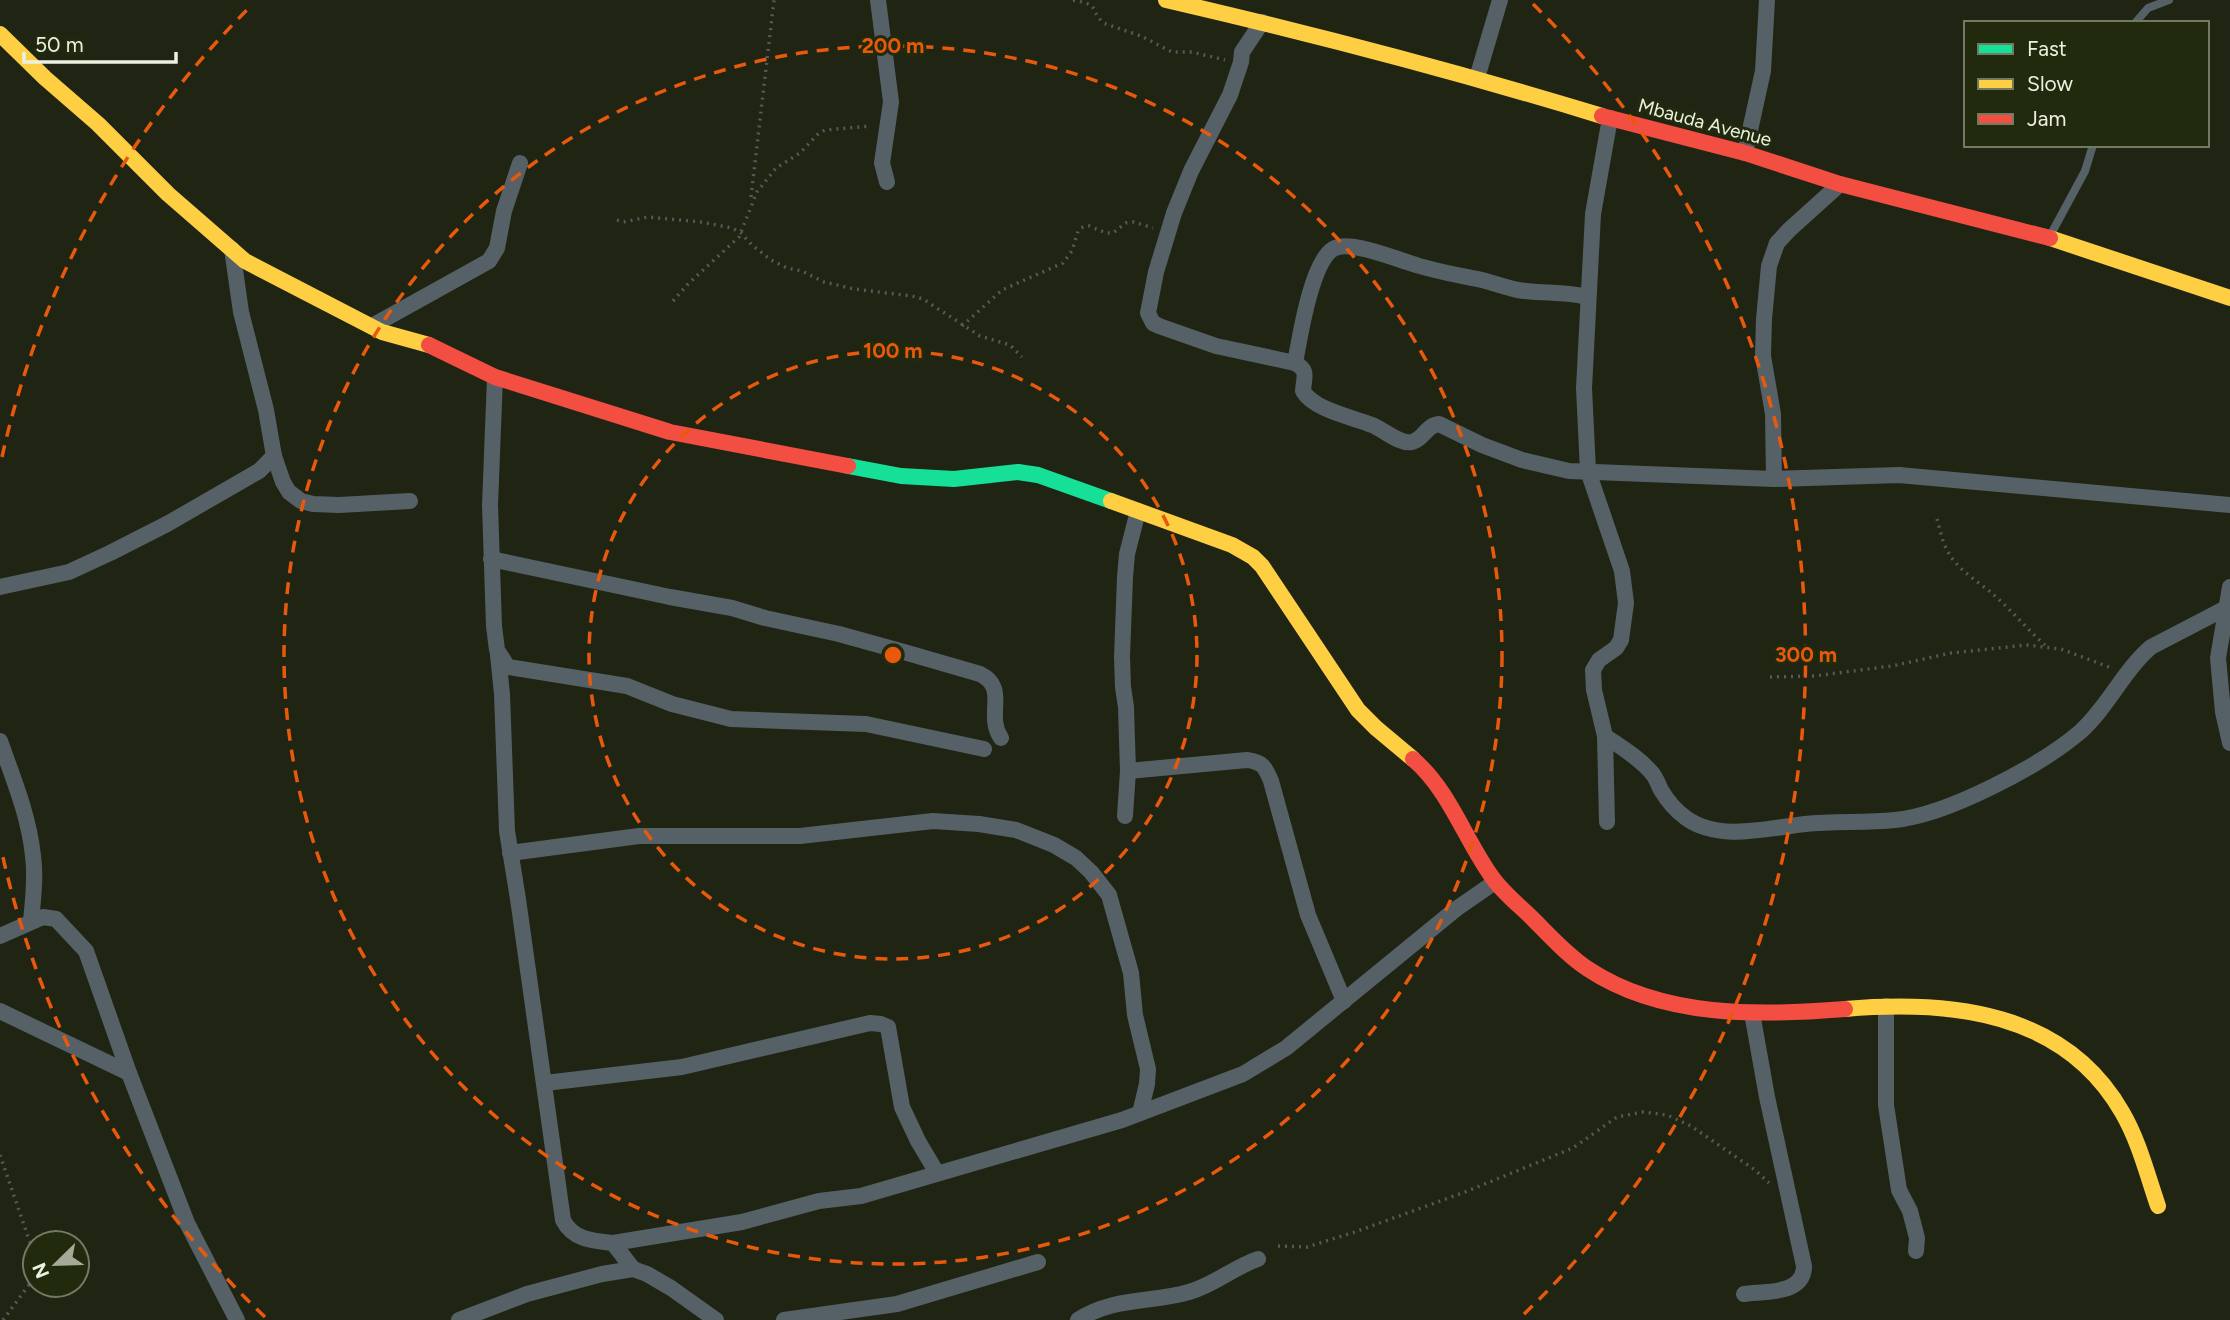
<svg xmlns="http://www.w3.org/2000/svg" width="2230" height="1320" viewBox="0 0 2230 1320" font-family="Figtree,sans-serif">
<rect width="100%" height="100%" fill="#1f2413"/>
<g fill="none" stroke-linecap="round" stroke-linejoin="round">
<g stroke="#535a57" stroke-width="3.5" stroke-dasharray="2 5" stroke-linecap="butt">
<path d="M1073 0C1101 6 1087 5 1103 23L1141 36 1172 52H1192L1225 60"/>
<polyline points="751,197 774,0"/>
<polyline points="617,220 623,222 648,217 701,222 732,228 741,233 752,245 771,260 787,268 802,271 824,282 854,289 912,296 923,299 980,336 1010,345 1022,357"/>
<polyline points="673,301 688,284 739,237 757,192 776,168 800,153 817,135 825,130 871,126"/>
<polyline points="962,326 1002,290 1063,263 1072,251 1078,231 1083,227 1089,226 1106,233 1113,233 1126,223 1134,222 1153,228"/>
<path d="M1937 519C1940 529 1942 541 1947 550 1957 570 1978 581 1994 595 2012 611 2027 629 2045 645"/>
<polyline points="1770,677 1814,676 1892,666 1951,653 2026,645 2061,649 2109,667"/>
<polyline points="0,1155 35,1257"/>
<polyline points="1278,1246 1307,1247 1355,1232 1465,1192 1573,1148 1617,1117 1643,1112 1667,1115 1691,1126 1755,1170 1769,1183"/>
<polyline points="3,1320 34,1278 35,1273"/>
</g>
<g stroke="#566167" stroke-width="8">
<polyline points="2135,23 2148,8 2169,0"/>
<polyline points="2050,236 2085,171 2093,145"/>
</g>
<g stroke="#566167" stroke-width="16">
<polyline points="878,0 891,102 882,163 887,182"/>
<path d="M1262 22 1242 52 1241 62 1230 95 1191 171 1174 213 1156 272 1148 313 1153 323 1159 326 1216 346 1295 363C1309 371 1304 376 1303 391 1314 410 1352 417 1372 425 1383 429 1400 445 1412 442 1424 439 1426 425 1439 424L1482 445 1522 460 1569 471 1774 479 1899 475 2230 505"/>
<polyline points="1477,78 1500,0"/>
<polyline points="1745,153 1763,71 1767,0"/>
<polyline points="232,249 241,312 266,410 274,456 283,482 289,492 301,501 313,504 339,505 410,501"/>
<polyline points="372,326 489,261 497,248 504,211 520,163"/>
<path d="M1295 363C1300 337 1311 263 1333 249 1348 239 1393 258 1410 263 1433 271 1458 275 1482 280 1494 283 1506 288 1518 290 1541 294 1564 291 1587 297"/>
<polyline points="495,377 490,505 494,626 497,650 508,667 627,686 672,704 731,719 866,724 984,749"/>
<polyline points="1774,479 1773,414 1763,356 1764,319 1769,266 1777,243 1789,230 1840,184"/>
<path d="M491 559 670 597 732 608 765 618 839 634 904 652 980 674C1009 688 985 715 1001 738"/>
<polyline points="0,587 69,572 110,553 167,524 259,471 274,456"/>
<polyline points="2230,587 2218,658 2223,712 2230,743"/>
<path d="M498 655 502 694 507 831 518 899 563 1220C573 1240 593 1241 613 1243L633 1269"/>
<path d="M1605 736C1621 747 1638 757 1651 772 1656 777 1658 784 1661 790 1667 800 1676 811 1686 818 1719 842 1768 828 1805 824 1835 821 1865 823 1895 820 1947 815 2040 766 2080 732 2108 707 2123 671 2151 647L2226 608"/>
<path d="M0 741C13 778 29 816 33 856 36 877 33 900 31 921"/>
<path d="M1128 771 1247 760C1263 762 1265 767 1271 781L1308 915 1344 1001"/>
<polyline points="1125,816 1128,771 1126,707 1123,687 1122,657 1125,577 1127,554 1138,511"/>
<polyline points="1607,822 1605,736 1594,690 1593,670 1599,660 1616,648 1621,640 1626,603 1622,571 1588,471 1584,388 1593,214 1610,118"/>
<polyline points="510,853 639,836 800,836 933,821 979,824 1016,830 1054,845 1076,858 1091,872 1109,895 1131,973 1135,1015 1148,1069 1147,1084 1140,1113"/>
<polyline points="0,936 43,917 56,919 86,951 129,1073 187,1223 237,1320"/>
<polyline points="1886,1006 1886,1105 1899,1190 1910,1211 1917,1238 1916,1251"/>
<polyline points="0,1011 129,1073"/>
<polyline points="545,1083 682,1067 870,1023 881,1024 888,1027 902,1107 918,1141 937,1173"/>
<polyline points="613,1243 742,1222 819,1201 861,1196 1122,1120 1243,1074 1286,1048 1456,909 1495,882"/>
<path d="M1744 1294C1765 1291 1804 1295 1804 1266L1767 1097 1752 1013"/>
<polyline points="459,1320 527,1294 602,1274 633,1269 647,1274 671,1288 716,1320"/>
<polyline points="784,1320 897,1304 1038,1262"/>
<path d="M1078 1320C1112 1297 1152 1303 1189 1292 1214 1285 1234 1267 1258 1259"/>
</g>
<polyline stroke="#16e098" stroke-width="16" points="848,466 901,476 954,479 1018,472 1038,475 1111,501"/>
<g stroke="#ffcf43" stroke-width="16">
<path d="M1166 0C1313 34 1458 72 1602 116"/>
<polyline points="0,34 45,78 98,124 168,194 245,261 382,332 429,345"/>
<polyline points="2050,238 2230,298"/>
<polyline points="1111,501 1232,545 1253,557 1262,566 1358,710 1376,728 1413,759"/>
<path d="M1845 1009C1950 1000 2064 1011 2122 1112 2139 1141 2147 1174 2158 1206"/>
</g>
<g stroke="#f24e42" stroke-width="16">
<polyline points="1602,116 1745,153 1840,184 2050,238"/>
<polyline points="429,345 495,377 670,432 848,466"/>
<path d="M1413 759C1450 791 1464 838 1492 877 1503 893 1519 905 1533 919 1550 936 1567 955 1588 969 1662 1018 1760 1016 1845 1009"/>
</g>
</g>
<g fill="none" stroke="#e8590c" stroke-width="3.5" stroke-dasharray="12 9">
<circle cx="893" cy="655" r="304"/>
<circle cx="893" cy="655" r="609"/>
<path d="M265 1317A913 913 0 0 1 2 853M2 457A913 913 0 0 1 253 4M1533 4A913 913 0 0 1 1521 1317"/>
</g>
<g text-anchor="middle" stroke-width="6" stroke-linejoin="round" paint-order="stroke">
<g font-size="19" fill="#ebf1df" stroke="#222a0d">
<text transform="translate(1705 122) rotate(15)" y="7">Mbauda Avenue</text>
</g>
</g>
<circle cx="893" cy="655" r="10" fill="#e8590c" stroke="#222a0d" stroke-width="3.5"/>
<g font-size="21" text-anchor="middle" font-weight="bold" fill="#e8590c" stroke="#222a0d" stroke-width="6" stroke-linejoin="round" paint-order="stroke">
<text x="893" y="53">200 m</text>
<text x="893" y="358">100 m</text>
<text x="1806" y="662">300 m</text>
</g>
<rect x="1964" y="21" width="245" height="126" fill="#222a0d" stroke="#727a61" stroke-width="2"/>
<rect x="1978" y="44" width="35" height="10" fill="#16e098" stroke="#727a61" stroke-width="2"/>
<text x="2027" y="56" font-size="21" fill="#ebf1df">Fast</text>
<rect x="1978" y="79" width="35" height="10" fill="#ffcf43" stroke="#727a61" stroke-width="2"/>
<text x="2027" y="91" font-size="21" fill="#ebf1df">Slow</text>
<rect x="1978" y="114" width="35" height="10" fill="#f24e42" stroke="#727a61" stroke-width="2"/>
<text x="2027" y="126" font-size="21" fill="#ebf1df">Jam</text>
<g transform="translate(56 1264) rotate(247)"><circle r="33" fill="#222a0d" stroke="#727a61" stroke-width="2"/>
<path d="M0-5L12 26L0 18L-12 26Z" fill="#a4a998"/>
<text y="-10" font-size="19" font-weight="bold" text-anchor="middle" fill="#ebf1df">N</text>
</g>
<path d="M24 52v10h152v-10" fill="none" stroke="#ebf1df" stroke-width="3.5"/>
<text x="35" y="52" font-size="21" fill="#ebf1df" stroke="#222a0d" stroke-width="5" paint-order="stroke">50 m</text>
</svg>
